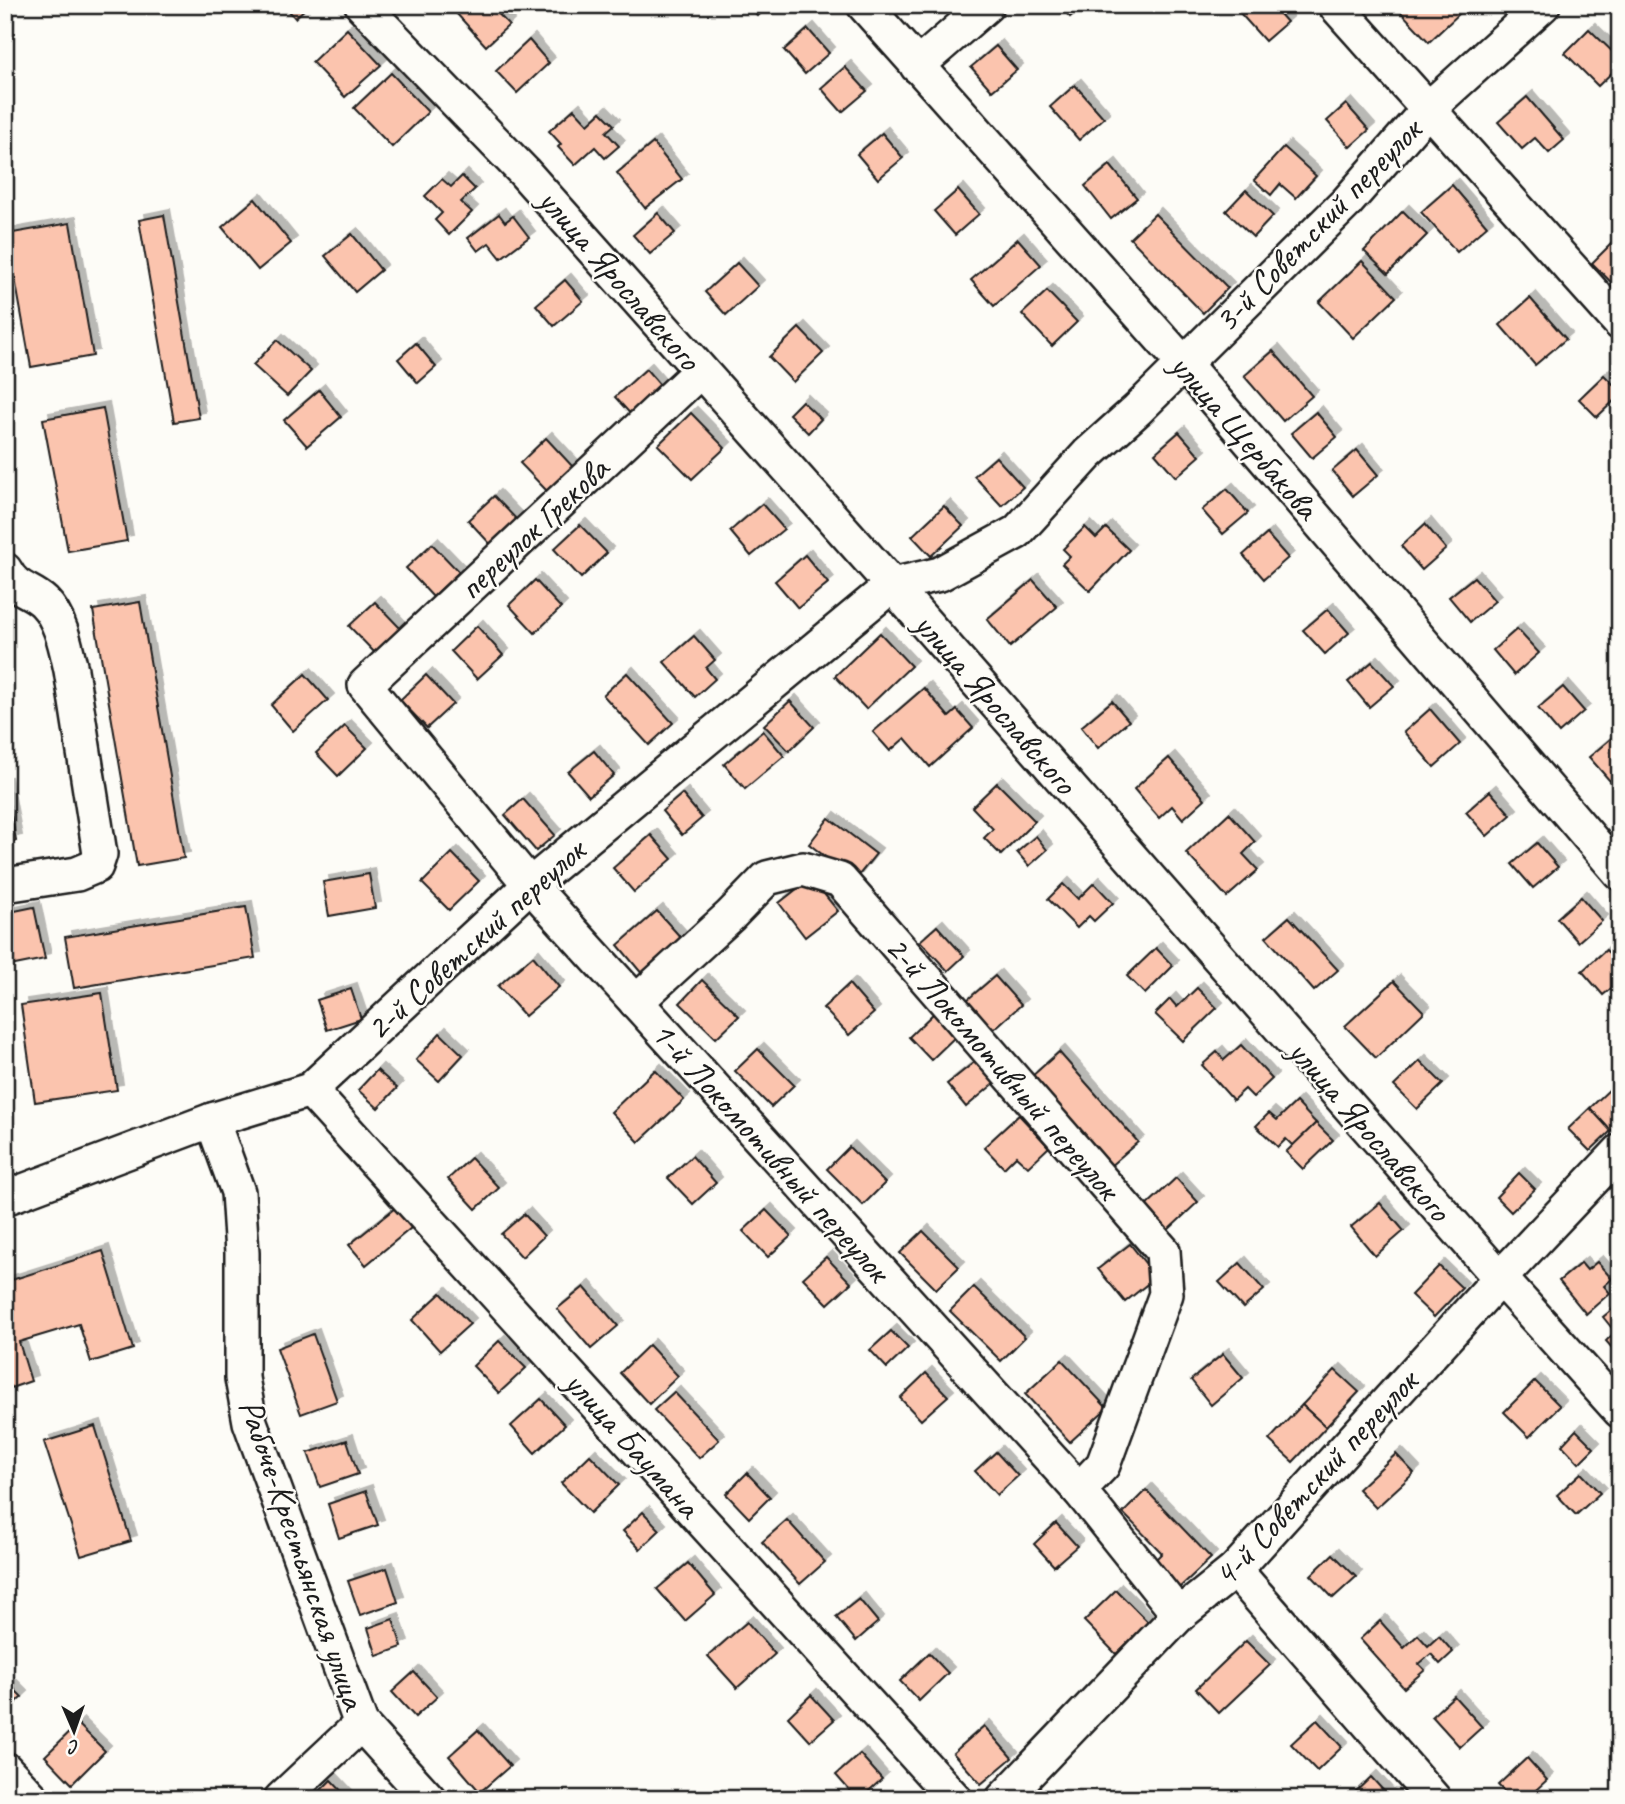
<svg xmlns="http://www.w3.org/2000/svg" width="1625" height="1804" viewBox="0 0 1625 1804" font-family="Caveat,sans-serif">
<defs>
<filter id="shadow"><feDropShadow dx="6" dy="-6" stdDeviation="0" flood-color="#0004"/></filter>
</defs>
<rect width="100%" height="100%" fill="#fdfcf7"/>
<filter id="ink" filterUnits="userSpaceOnUse"><feTurbulence type="fractalNoise" baseFrequency=".0143" numOctaves="2"/><feDisplacementMap in="SourceGraphic" scale="14" xChannelSelector="R" yChannelSelector="G"/><feConvolveMatrix kernelMatrix="1 2 1 2 8 2 1 2 1" color-interpolation-filters="sRGB"/></filter>
<g filter="url(#ink)">
<g fill="#fbc4ae" stroke="#1c1c1c" stroke-width="2" filter="url(#shadow)">
<polygon points="284,5 309,5 295,18"/>
<polygon points="464,5 490,5 509,25 486,46 456,13"/>
<polygon points="748,5 769,5 758,16"/>
<polygon points="1059,5 1084,5 1070,17"/>
<polygon points="1248,5 1272,5 1287,22 1265,41 1240,13"/>
<polygon points="1401,5 1453,5 1460,13 1429,42 1397,8"/>
<polygon points="347,29 381,65 345,97 312,62"/>
<polygon points="808,29 829,53 805,74 784,50"/>
<polygon points="1589,29 1620,59 1620,65 1598,86 1565,53"/>
<polygon points="529,40 549,63 517,93 496,71"/>
<polygon points="996,46 1017,70 992,91 971,67"/>
<polygon points="845,67 867,91 842,112 821,88"/>
<polygon points="391,73 428,112 392,147 354,108"/>
<polygon points="1075,85 1104,118 1079,140 1050,107"/>
<polygon points="1527,97 1564,140 1549,153 1535,138 1522,149 1498,122"/>
<polygon points="1346,104 1369,130 1350,147 1327,121"/>
<polygon points="574,109 588,124 601,112 614,125 606,132 619,146 605,158 595,147 575,165 558,147 561,144 549,131"/>
<polygon points="882,133 903,158 878,179 857,154"/>
<polygon points="653,143 682,179 645,208 617,173"/>
<polygon points="1284,147 1316,176 1296,198 1280,184 1271,195 1254,180"/>
<polygon points="1110,165 1137,198 1111,219 1085,186"/>
<polygon points="462,176 475,189 461,202 472,212 449,235 435,220 442,213 425,196 442,179 451,187"/>
<polygon points="1452,185 1487,226 1457,252 1421,212"/>
<polygon points="958,190 979,214 955,235 934,211"/>
<polygon points="1246,190 1273,216 1253,237 1226,211"/>
<polygon points="255,199 291,243 258,270 222,227"/>
<polygon points="1403,211 1427,235 1388,274 1364,251"/>
<polygon points="658,213 675,233 650,254 633,235"/>
<polygon points="499,214 505,222 513,216 529,237 501,258 489,243 478,251 468,238"/>
<polygon points="1155,214 1228,288 1203,313 1130,238"/>
<polygon points="164,215 199,418 174,422 139,220"/>
<polygon points="70,223 93,356 31,367 7,234"/>
<polygon points="352,234 381,270 355,292 325,256"/>
<polygon points="1620,235 1620,291 1592,263"/>
<polygon points="1018,239 1041,265 994,306 971,280"/>
<polygon points="1362,261 1396,297 1353,338 1319,302"/>
<polygon points="737,263 758,286 726,315 705,292"/>
<polygon points="565,280 583,301 554,326 536,305"/>
<polygon points="1047,291 1077,322 1052,346 1022,314"/>
<polygon points="1530,298 1566,339 1535,365 1500,325"/>
<polygon points="799,328 823,353 793,382 769,357"/>
<polygon points="277,340 311,371 287,396 253,365"/>
<polygon points="416,343 436,367 418,383 398,359"/>
<polygon points="1273,351 1312,396 1283,421 1244,376"/>
<polygon points="646,369 666,392 635,419 615,397"/>
<polygon points="1604,375 1620,391 1620,395 1597,417 1579,399"/>
<polygon points="319,390 341,417 307,446 284,420"/>
<polygon points="802,401 821,419 808,433 789,414"/>
<polygon points="103,408 127,541 68,551 43,419"/>
<polygon points="1316,412 1337,437 1312,458 1291,433"/>
<polygon points="691,413 725,448 692,479 658,445"/>
<polygon points="1179,432 1200,456 1176,477 1155,453"/>
<polygon points="546,438 573,467 547,491 520,463"/>
<polygon points="1357,450 1378,475 1353,496 1332,471"/>
<polygon points="996,457 1023,487 1002,506 974,476"/>
<polygon points="1227,489 1248,513 1223,534 1202,510"/>
<polygon points="494,496 521,524 494,548 468,520"/>
<polygon points="762,504 784,529 751,556 730,531"/>
<polygon points="944,506 963,526 931,556 912,536"/>
<polygon points="1425,524 1446,549 1422,570 1401,546"/>
<polygon points="580,525 607,553 581,578 554,549"/>
<polygon points="1085,527 1096,538 1106,528 1129,550 1090,591 1062,564 1070,556 1063,549"/>
<polygon points="1267,534 1288,558 1264,579 1243,555"/>
<polygon points="432,544 459,572 433,597 406,568"/>
<polygon points="805,555 828,583 798,608 775,581"/>
<polygon points="1474,577 1495,601 1470,622 1449,597"/>
<polygon points="535,580 561,608 535,633 509,605"/>
<polygon points="1033,580 1057,607 1010,647 987,619"/>
<polygon points="140,602 184,858 137,866 93,610"/>
<polygon points="375,602 402,630 376,654 349,626"/>
<polygon points="1328,609 1349,633 1325,654 1303,630"/>
<polygon points="477,626 503,655 477,679 451,651"/>
<polygon points="1517,629 1539,653 1514,675 1493,650"/>
<polygon points="880,633 911,666 866,709 835,676"/>
<polygon points="694,636 715,660 706,668 715,679 695,697 664,662"/>
<polygon points="1372,662 1394,686 1369,707 1348,682"/>
<polygon points="627,673 673,723 649,745 603,695"/>
<polygon points="305,674 328,700 293,731 271,705"/>
<polygon points="426,675 453,704 427,728 400,700"/>
<polygon points="1563,687 1584,711 1559,733 1538,708"/>
<polygon points="924,688 949,717 957,710 973,728 930,767 905,738 890,751 873,732"/>
<polygon points="790,701 814,727 789,751 764,725"/>
<polygon points="1112,701 1129,721 1098,748 1081,727"/>
<polygon points="1430,709 1460,744 1434,767 1404,732"/>
<polygon points="345,726 367,748 338,776 316,753"/>
<polygon points="763,731 784,756 745,789 724,764"/>
<polygon points="1614,736 1620,743 1620,773 1610,781 1589,757"/>
<polygon points="594,751 614,775 589,796 568,772"/>
<polygon points="1169,758 1205,799 1183,819 1172,806 1159,818 1134,789"/>
<polygon points="5,782 16,841 5,843"/>
<polygon points="997,783 1035,821 1001,855 984,838 993,829 972,807"/>
<polygon points="1490,791 1511,815 1487,836 1466,812"/>
<polygon points="682,794 702,818 682,835 662,811"/>
<polygon points="523,799 555,835 536,851 505,815"/>
<polygon points="1229,813 1255,842 1243,854 1258,870 1227,897 1186,853"/>
<polygon points="829,818 876,854 855,880 809,844"/>
<polygon points="651,835 672,859 634,892 613,868"/>
<polygon points="1036,836 1047,850 1029,866 1017,852"/>
<polygon points="1537,843 1558,867 1533,888 1512,864"/>
<polygon points="452,853 479,881 449,910 422,883"/>
<polygon points="369,874 375,908 329,916 323,882"/>
<polygon points="811,878 838,911 805,937 779,903"/>
<polygon points="1094,883 1113,903 1094,921 1089,916 1077,928 1048,899 1063,884 1078,899"/>
<polygon points="1581,897 1602,921 1578,942 1557,918"/>
<polygon points="34,907 45,959 5,967 5,913"/>
<polygon points="246,907 255,958 74,988 65,937"/>
<polygon points="657,911 683,940 643,975 618,945"/>
<polygon points="1289,917 1338,970 1314,991 1266,937"/>
<polygon points="937,926 964,956 948,971 920,941"/>
<polygon points="1156,948 1173,966 1145,994 1127,976"/>
<polygon points="1606,950 1620,965 1620,981 1603,995 1582,971"/>
<polygon points="533,956 559,987 525,1016 498,986"/>
<polygon points="995,976 1021,1005 993,1030 967,1000"/>
<polygon points="702,980 739,1016 716,1038 680,1003"/>
<polygon points="1394,981 1424,1012 1376,1058 1345,1026"/>
<polygon points="849,984 874,1013 849,1035 823,1008"/>
<polygon points="1197,988 1217,1008 1183,1041 1155,1014 1170,999 1177,1007"/>
<polygon points="351,989 361,1019 327,1030 317,1000"/>
<polygon points="102,993 117,1090 35,1102 21,1005"/>
<polygon points="935,1012 957,1035 931,1060 909,1037"/>
<polygon points="440,1033 463,1055 439,1081 416,1060"/>
<polygon points="1241,1045 1272,1079 1253,1097 1245,1089 1233,1100 1202,1065 1217,1052 1224,1060"/>
<polygon points="758,1049 794,1085 771,1107 735,1071"/>
<polygon points="1059,1052 1138,1142 1109,1167 1031,1077"/>
<polygon points="977,1060 996,1082 966,1107 947,1084"/>
<polygon points="1420,1061 1443,1084 1417,1109 1394,1086"/>
<polygon points="377,1070 397,1088 378,1108 358,1090"/>
<polygon points="655,1070 684,1100 639,1142 611,1112"/>
<polygon points="1611,1088 1620,1096 1620,1123 1611,1131 1590,1108"/>
<polygon points="1296,1102 1316,1123 1293,1146 1286,1139 1278,1147 1256,1126 1269,1113 1277,1120"/>
<polygon points="1590,1108 1611,1131 1590,1151 1568,1129"/>
<polygon points="1019,1115 1049,1147 1028,1167 1016,1156 1004,1168 984,1147"/>
<polygon points="1316,1123 1333,1140 1303,1169 1286,1152"/>
<polygon points="849,1147 885,1183 863,1205 827,1169"/>
<polygon points="692,1156 716,1183 693,1204 668,1178"/>
<polygon points="471,1158 499,1188 476,1209 448,1179"/>
<polygon points="1519,1173 1535,1189 1511,1212 1496,1197"/>
<polygon points="1176,1178 1198,1202 1167,1231 1145,1207"/>
<polygon points="1380,1203 1404,1231 1375,1256 1351,1227"/>
<polygon points="395,1208 411,1228 366,1265 349,1245"/>
<polygon points="766,1210 791,1236 768,1257 743,1231"/>
<polygon points="524,1214 544,1236 522,1257 501,1234"/>
<polygon points="923,1231 959,1267 936,1289 900,1253"/>
<polygon points="1130,1244 1156,1277 1125,1302 1098,1269"/>
<polygon points="103,1251 133,1349 91,1362 79,1324 19,1342 31,1381 5,1390 5,1282"/>
<polygon points="826,1257 851,1283 828,1304 803,1278"/>
<polygon points="1597,1262 1612,1279 1604,1286 1610,1293 1586,1314 1559,1281 1581,1263 1587,1270"/>
<polygon points="1240,1263 1264,1290 1243,1308 1219,1282"/>
<polygon points="1439,1266 1462,1288 1434,1317 1411,1295"/>
<polygon points="584,1287 618,1326 591,1349 557,1309"/>
<polygon points="974,1287 1025,1337 1001,1361 950,1311"/>
<polygon points="441,1293 470,1324 440,1351 412,1320"/>
<polygon points="1620,1303 1620,1357 1606,1341 1615,1332 1603,1317"/>
<polygon points="891,1331 908,1348 887,1368 870,1350"/>
<polygon points="313,1334 337,1401 301,1414 277,1348"/>
<polygon points="499,1341 526,1368 499,1393 473,1366"/>
<polygon points="649,1345 678,1376 649,1404 620,1373"/>
<polygon points="1223,1354 1243,1378 1211,1405 1191,1380"/>
<polygon points="1062,1360 1107,1408 1070,1442 1025,1394"/>
<polygon points="1335,1370 1359,1392 1326,1427 1302,1405"/>
<polygon points="926,1373 948,1396 921,1420 900,1398"/>
<polygon points="1535,1381 1560,1406 1529,1437 1504,1412"/>
<polygon points="674,1392 719,1440 699,1458 654,1410"/>
<polygon points="541,1399 565,1425 535,1453 511,1426"/>
<polygon points="1302,1405 1326,1427 1293,1462 1269,1440"/>
<polygon points="95,1426 131,1541 81,1556 44,1442"/>
<polygon points="1576,1430 1594,1448 1579,1463 1562,1445"/>
<polygon points="347,1440 358,1474 320,1487 308,1453"/>
<polygon points="996,1452 1018,1476 997,1495 975,1471"/>
<polygon points="1396,1454 1414,1473 1376,1508 1358,1489"/>
<polygon points="590,1455 619,1485 590,1513 561,1483"/>
<polygon points="747,1473 770,1497 749,1518 726,1494"/>
<polygon points="1581,1473 1600,1493 1576,1515 1557,1495"/>
<polygon points="1146,1490 1211,1558 1179,1588 1154,1561 1162,1553 1123,1513"/>
<polygon points="366,1491 378,1525 339,1538 328,1504"/>
<polygon points="643,1512 660,1530 640,1549 623,1531"/>
<polygon points="787,1520 825,1562 800,1584 762,1542"/>
<polygon points="1056,1523 1077,1546 1054,1566 1034,1544"/>
<polygon points="1333,1554 1356,1577 1333,1598 1311,1575"/>
<polygon points="688,1563 715,1595 685,1621 657,1589"/>
<polygon points="387,1568 398,1602 360,1615 348,1581"/>
<polygon points="1116,1590 1149,1623 1116,1654 1084,1621"/>
<polygon points="859,1599 878,1622 856,1641 836,1617"/>
<polygon points="393,1619 402,1647 377,1656 368,1628"/>
<polygon points="1380,1621 1404,1648 1418,1635 1428,1646 1439,1636 1453,1652 1440,1664 1431,1654 1419,1664 1425,1670 1404,1688 1360,1639"/>
<polygon points="747,1622 775,1654 737,1688 708,1656"/>
<polygon points="1246,1641 1270,1665 1219,1713 1196,1689"/>
<polygon points="929,1653 948,1673 919,1701 900,1681"/>
<polygon points="414,1672 437,1697 415,1717 392,1692"/>
<polygon points="5,1680 22,1697 5,1713"/>
<polygon points="811,1695 834,1720 810,1741 788,1717"/>
<polygon points="1454,1696 1482,1727 1460,1747 1432,1716"/>
<polygon points="1317,1720 1342,1747 1317,1771 1291,1744"/>
<polygon points="78,1724 105,1751 72,1784 45,1756"/>
<polygon points="984,1726 1012,1758 981,1784 953,1753"/>
<polygon points="478,1730 510,1766 480,1792 449,1756"/>
<polygon points="860,1754 882,1779 860,1799 857,1799 836,1775"/>
<polygon points="1527,1758 1547,1780 1526,1799 1511,1799 1498,1785"/>
<polygon points="1371,1777 1391,1799 1348,1799"/>
<polygon points="331,1780 349,1799 312,1799"/>
</g>
<g fill="none" stroke-linecap="round" stroke-linejoin="round">
<g stroke="#1c1c1c" stroke-width="38">
<g id="minor">
<polyline points="362,5 524,172 892,585 1500,1278 1620,1411"/>
<polyline points="864,5 1183,363 1620,873"/>
<polyline points="1335,5 1620,323"/>
<polyline points="917,66 987,5"/>
<polyline points="700,371 365,685 530,885 1079,1490 1179,1615"/>
<path d="M5 570C15 590 30 589 44 602 61 619 66 648 71 670L100 854 96 866 77 874 5 885"/>
<polyline points="636,1002 730,916 767,878 803,869 840,880 1163,1251 1166,1294 1103,1465 1079,1490"/>
<polyline points="310,1090 955,1799"/>
<polyline points="212,1120 238,1192 242,1253 242,1378 250,1422 361,1724 429,1799"/>
<polyline points="5,1198 212,1120 310,1090 530,885 892,585 940,574 1017,532 1088,454 1137,410 1347,202 1429,108 1543,5"/>
<polyline points="1235,1570 1434,1799"/>
<polyline points="5,1769 33,1799"/>
<polyline points="281,1799 361,1724"/>
<polyline points="1003,1799 1179,1615 1235,1570 1500,1278 1620,1151"/>
</g>
</g>
<use href="#minor" stroke="#fdfcf7" stroke-width="33"/>
</g>
</g>
<g text-anchor="middle" stroke-width="5" stroke-linejoin="round" paint-order="stroke">
<g font-size="35" fill="#1c1c1c" stroke="#fdfcf7">
<text transform="translate(1317 225) rotate(-46)" y="12">3-й Советский переулок</text>
<text transform="translate(620 279) rotate(49)" y="12">улица Ярославского</text>
<text transform="translate(1245 436) rotate(49)" y="12">улица Щербакова</text>
<text transform="translate(533 528) rotate(-43)" y="12">переулок Грекова</text>
<text transform="translate(996 703) rotate(49)" y="12">улица Ярославского</text>
<text transform="translate(475 939) rotate(-42)" y="12">2-й Советский переулок</text>
<text transform="translate(1003 1067) rotate(49)" y="12">2-й Локомотивный переулок</text>
<text transform="translate(1370 1130) rotate(49)" y="12">улица Ярославского</text>
<text transform="translate(771 1151) rotate(48)" y="12">1-й Локомотивный переулок</text>
<text transform="translate(633 1444) rotate(48)" y="12">улица Баумана</text>
<text transform="translate(1315 1478) rotate(-47)" y="12">4-й Советский переулок</text>
<text transform="translate(303 1554) rotate(71)" y="12">Рабоче-Крестьянская улица</text>
</g>
</g>
<rect width="1625" height="1804" fill="none" stroke="#fdfcf7" stroke-width="28"/>
<rect x="14" y="14" width="1597" height="1776" fill="none" stroke="#1c1c1c" stroke-width="2.5" filter="url(#ink)"/>
<g transform="translate(74 1731) rotate(178)" stroke="#fdfcf7" stroke-width="5" paint-order="stroke">
<path d="M0-5L12 26L0 18L-12 26Z" fill="#1c1c1c"/>
<text y="-10" font-size="19" font-weight="bold" text-anchor="middle" fill="#1c1c1c">С</text>
</g>
</svg>
